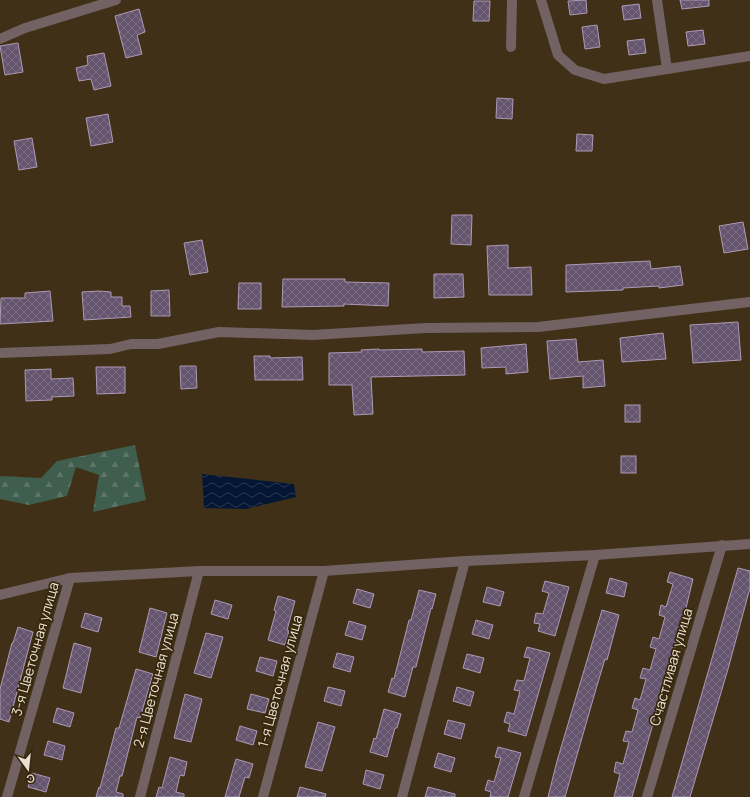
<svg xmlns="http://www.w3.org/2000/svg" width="750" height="797" viewBox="0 0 750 797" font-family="Manrope,sans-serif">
<defs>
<pattern id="forest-firs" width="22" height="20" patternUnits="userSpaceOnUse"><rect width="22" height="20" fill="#3f5e4e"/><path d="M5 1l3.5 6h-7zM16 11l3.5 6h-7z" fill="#5b7566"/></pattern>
<pattern id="water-waves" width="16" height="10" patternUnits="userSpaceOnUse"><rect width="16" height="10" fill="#041634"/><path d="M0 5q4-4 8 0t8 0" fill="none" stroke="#293850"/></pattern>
<pattern id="building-cross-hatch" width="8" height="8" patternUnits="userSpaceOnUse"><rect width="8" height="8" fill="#65546d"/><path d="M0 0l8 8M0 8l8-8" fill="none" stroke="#7b6c81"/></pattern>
</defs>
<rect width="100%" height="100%" fill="#3f3017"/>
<polygon fill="url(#forest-firs)" points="135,445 146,500 93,512 99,475 76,467 67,496 29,505 0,499 0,476 41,478 57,461"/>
<polygon fill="url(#water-waves)" points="202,474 294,484 296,497 246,509 204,508"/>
<g fill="url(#building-cross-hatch)" stroke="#ad9ab6">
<polygon points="586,0 587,13 570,15 568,1"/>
<polygon points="680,0 709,0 709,6 682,9"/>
<polygon points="474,1 490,1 489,21 473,21"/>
<polygon points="639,4 641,18 624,20 622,6"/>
<polygon points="139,9 145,32 137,35 142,54 126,58 115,16"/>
<polygon points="597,25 600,47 585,49 582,27"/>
<polygon points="703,30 705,44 688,46 686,32"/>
<polygon points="644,39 646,53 629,55 627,41"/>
<polygon points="18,43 23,72 5,75 0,46"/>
<polygon points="104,53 111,86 94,90 91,79 79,81 76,68 88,65 87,56"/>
<polygon points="497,98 513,99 512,119 496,118"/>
<polygon points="108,114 113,142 91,146 86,118"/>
<polygon points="577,134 593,135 592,151 576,151"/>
<polygon points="32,138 37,167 19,170 14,141"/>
<polygon points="452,215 472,215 471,245 451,244"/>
<polygon points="743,222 748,249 724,253 719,226"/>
<polygon points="202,240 208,272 190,275 184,243"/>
<polygon points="508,245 508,268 531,267 532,295 489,295 487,246"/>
<polygon points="650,261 651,269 680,266 683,285 659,288 659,286 623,288 623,290 566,292 566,265"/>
<polygon points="434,274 463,274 464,297 434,298"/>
<polygon points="283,279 345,279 345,282 389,283 388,306 344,304 344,306 282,307"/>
<polygon points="239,283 261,283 261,309 238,309"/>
<polygon points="169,290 170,316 151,316 151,291"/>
<polygon points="50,291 53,321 0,324 1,298 25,298 25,293"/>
<polygon points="99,291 111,292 111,297 122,297 122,306 130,306 131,317 84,320 82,292"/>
<polygon points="738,322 741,360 693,363 690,325"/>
<polygon points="663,333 666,359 622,362 620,338"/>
<polygon points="576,339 578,362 603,360 605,386 583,388 583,376 550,379 547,341"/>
<polygon points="526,344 528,372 506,374 506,367 482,368 481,348"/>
<polygon points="379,349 379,350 422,349 422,352 464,351 465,375 371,377 373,414 354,415 352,385 329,385 329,353 362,352 361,350"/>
<polygon points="254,356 270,356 270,358 302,357 303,380 255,380"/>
<polygon points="180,366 196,366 197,388 181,389"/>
<polygon points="96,367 125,367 125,393 97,394"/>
<polygon points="51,369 51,379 73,378 74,396 52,397 52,400 26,401 25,370"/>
<rect x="625" y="405" width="15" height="17"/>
<rect x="621" y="456" width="15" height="17"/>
<polygon points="738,568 750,571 750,588 728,669 690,797 672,797"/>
<polygon points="670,572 693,579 685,612 632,797 614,797 620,774 614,772 616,762 623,764 629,742 623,741 626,731 632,732 638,710 632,708 635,698 640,700 646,679 640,678 643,668 650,670 656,649 650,647 653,637 659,639 665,617 659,615 661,605 666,607 673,584 667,582"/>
<polygon points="610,578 627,583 624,597 606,593"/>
<polygon points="545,581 569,587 555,636 538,631 540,624 534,623 536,613 543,614 549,593 542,591"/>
<polygon points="487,587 504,592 500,606 483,602"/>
<polygon points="357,589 374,594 370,608 353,603"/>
<polygon points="419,590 436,594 432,609 431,608 416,667 413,667 405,697 388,692 392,678 394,679 409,620 411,620"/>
<polygon points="278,596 295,601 287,630 289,631 285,645 268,640 276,611 274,610"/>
<polygon points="215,600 232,605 228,619 211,614"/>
<polygon points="150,608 167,613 156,657 139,652"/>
<polygon points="602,610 619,615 607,660 605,659 596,689 565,797 548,797 557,761"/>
<polygon points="85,613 102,618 98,632 81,627"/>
<polygon points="476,620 493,625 489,639 472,634"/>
<polygon points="349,621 366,626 362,640 345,635"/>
<polygon points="18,627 33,632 9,722 0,719 0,689 12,643 13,643"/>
<polygon points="206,633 223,637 211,678 194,673"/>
<polygon points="74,643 91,648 81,693 63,688"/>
<polygon points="527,647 550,653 526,736 508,731 510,724 504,722 507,712 514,714 520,691 514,690 517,680 524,681 530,658 524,657"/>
<polygon points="337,653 354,657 350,672 333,667"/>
<polygon points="467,654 484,658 480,673 463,668"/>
<polygon points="260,657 277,661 273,676 256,671"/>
<polygon points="136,669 153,674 140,718 137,717 122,776 120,776 116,792 123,794 123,797 96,797 99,787 100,788 116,728 119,728"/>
<polygon points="328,687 345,691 341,706 324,701"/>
<polygon points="457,687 474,692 470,706 453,701"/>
<polygon points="185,694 202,699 191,742 174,738"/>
<polygon points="251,694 269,699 265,713 247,709"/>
<polygon points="57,708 74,713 70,727 53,722"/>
<polygon points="384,709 401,714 397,728 395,728 387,757 370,752 374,738 376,739"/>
<polygon points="448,720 465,724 461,739 444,734"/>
<polygon points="318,722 335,727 322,771 305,767"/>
<polygon points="240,726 257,731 253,745 236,740"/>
<polygon points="48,741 65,746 62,760 44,755"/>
<polygon points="498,747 521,753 508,797 490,797 491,792 485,790 488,780 494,782 501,758 495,757"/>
<polygon points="438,753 455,758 451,772 434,767"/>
<polygon points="170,757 187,762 184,776 180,775 176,792 184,794 184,797 156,797 159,787 162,788"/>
<polygon points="236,759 253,764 249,778 245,777 239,797 225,797"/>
<polygon points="366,770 384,775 380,789 363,784"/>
<polygon points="32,773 50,778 46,792 28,787"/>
<polygon points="300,787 326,794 325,797 297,797"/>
<polygon points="428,787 455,794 455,797 425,797"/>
</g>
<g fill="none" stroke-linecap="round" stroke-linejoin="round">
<g stroke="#726263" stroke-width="10">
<polyline points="541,0 558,55 575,70 604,79 750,56"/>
<polyline points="657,0 667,69"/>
<polyline points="0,39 25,28 116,0"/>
<polyline points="511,47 512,0"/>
<polyline points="0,353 110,349 131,344 158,344 219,332 313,335 426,328 538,327 750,302"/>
<polyline points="0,595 70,578 199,571 324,571 465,561 595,555 750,544"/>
<polyline points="7,797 70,578"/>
<polyline points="140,797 199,571"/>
<polyline points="263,797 324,571"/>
<polyline points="402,797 465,561"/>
<polyline points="524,797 595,555"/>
<polyline points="647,797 722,545"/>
</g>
</g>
<g text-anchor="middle" stroke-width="3.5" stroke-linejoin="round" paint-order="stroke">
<g font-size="14" fill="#eae0d1" stroke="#35260c">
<text transform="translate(35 649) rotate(-74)" y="5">3-я Цветочная улица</text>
<text transform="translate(671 667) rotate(-74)" y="5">Счастливая улица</text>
<text transform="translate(156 680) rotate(-75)" y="5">2-я Цветочная улица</text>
<text transform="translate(280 681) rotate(-75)" y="5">1-я Цветочная улица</text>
</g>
</g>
<g transform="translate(28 769) rotate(165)" stroke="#35260c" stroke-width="3" paint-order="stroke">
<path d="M0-3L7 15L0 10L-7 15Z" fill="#eae0d1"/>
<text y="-6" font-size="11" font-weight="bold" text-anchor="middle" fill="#eae0d1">С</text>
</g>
</svg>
